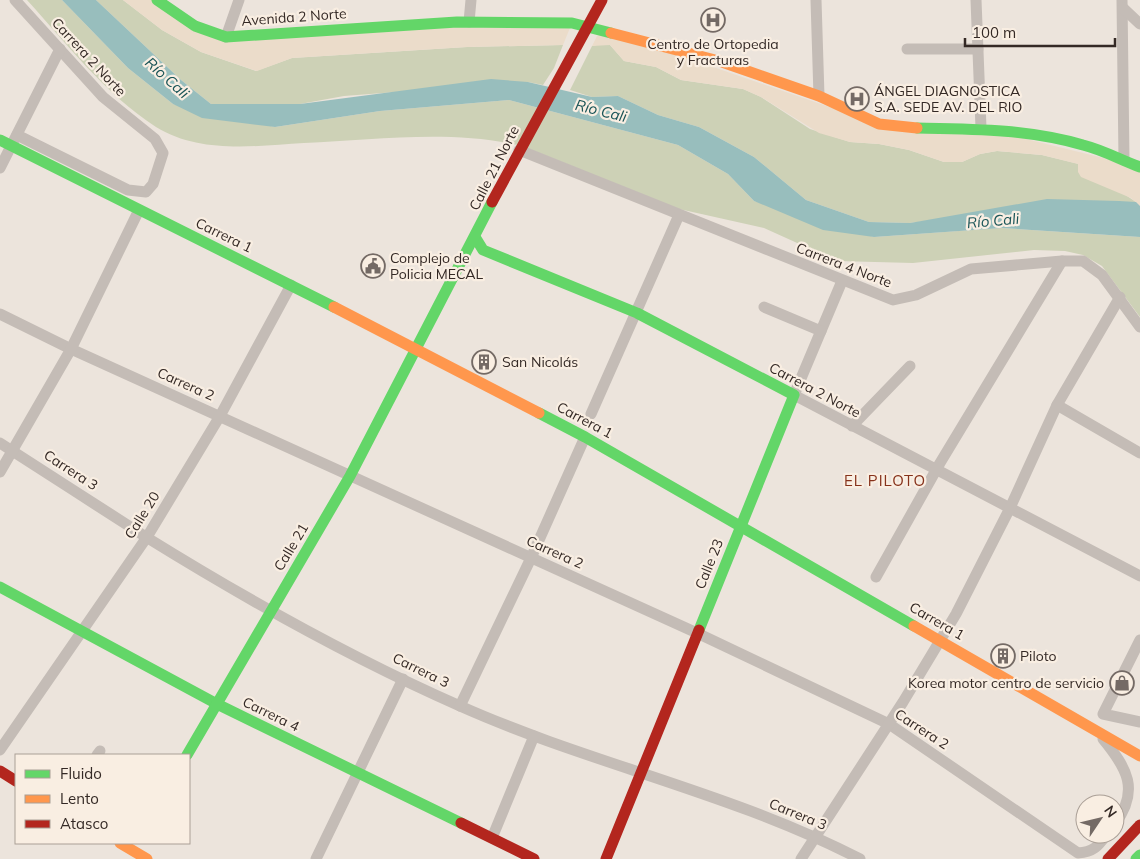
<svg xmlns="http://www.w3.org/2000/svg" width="1140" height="859" viewBox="0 0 1140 859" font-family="Mulish,sans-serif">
<rect width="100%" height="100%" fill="#ece4dc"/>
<g fill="#cdd1b6">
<path d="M27 0H62L128 68 173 104 275 127 380 111 509 100 678 145 728 174 754 201 874 237 1001 228 1140 237V317L1102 266 1083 255 1065 251 1034 250 913 263 837 261 764 228 679 209 522 146C451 129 375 140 304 143 254 146 200 154 156 127 105 94 67 44 27 0Z"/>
<polygon points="96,0 123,0 162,30 201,52 256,71 292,58 467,47 563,45 554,68 543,85 528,82 344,96 300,104 211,104 181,80"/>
<polygon points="602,44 610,45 624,61 656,67 681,80 743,89 761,97 810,129 850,142 879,144 909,150 944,162 962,162 980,154 997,151 1042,155 1079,164 1136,202 1085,202 910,223 869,222 806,200 754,157 699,127 658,115 618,96 592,97 570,90 592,46"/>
</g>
<g fill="#ebdcca">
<polygon points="123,0 157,0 205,31 572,23 563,45 467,47 292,58 257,71 201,52 162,30"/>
<polygon points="609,31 879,124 981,128 1140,167 1140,206 1131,198 1081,177 1078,172 1078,164 1042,155 997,151 980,154 962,162 944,162 909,150 879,144 850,142 819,133 761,97 743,89 681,80 656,67 624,61 610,45 592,46 597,36"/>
</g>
<polygon fill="#98bebd" points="62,0 96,0 181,80 211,104 300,104 491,79 528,82 592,97 618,96 658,115 699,127 754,157 806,200 869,222 910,223 1047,199 1119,201 1136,202 1140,206 1140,237 1002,228 874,237 823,230 754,201 728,174 678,145 509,100 380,111 275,127 202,118 173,104 128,68"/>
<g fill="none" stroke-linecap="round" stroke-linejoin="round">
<g stroke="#c4bcb6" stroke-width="11">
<polyline points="15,0 103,97 155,139 163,153 153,184 146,192 128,190 17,135"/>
<polyline points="816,0 819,96"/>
<polyline points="976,0 981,128"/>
<polyline points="1122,0 1124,160"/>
<polyline points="1123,8 1140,24"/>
<polyline points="469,22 471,0"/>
<polyline points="226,37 239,0"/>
<polyline points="907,49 978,49"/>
<polyline points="519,150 893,300 916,295 971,269 1062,261 1083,261 1102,275 1140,327"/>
<polyline points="0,168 60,49"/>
<polyline points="842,281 794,395 1140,576"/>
<polyline points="764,307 821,331"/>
<path d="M0 314 71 349 697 633 889 724 1078 853C1094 852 1098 846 1107 834"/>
<polyline points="1057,405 1140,453"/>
<polyline points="591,414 679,215"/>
<polyline points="852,426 910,366"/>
<path d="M0 443C49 474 97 506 146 537 246 599 351 658 460 706 590 764 733 793 860 859"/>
<polyline points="0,472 71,349 139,210"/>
<polyline points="876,577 940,463 1062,261"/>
<polyline points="1140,640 1103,714 1140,722"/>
<polyline points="460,706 531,558 585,437"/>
<path d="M1103 739C1127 768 1140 790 1115 824"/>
<polyline points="0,750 147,537 220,416 291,285"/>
<polyline points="97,755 100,751"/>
<polyline points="492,838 534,736"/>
<polyline points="316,859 403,679"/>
<polyline points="801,859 903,702 956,614 1010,508 1057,405 1120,297"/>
</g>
<g stroke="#63d668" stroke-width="11">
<polyline points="157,0 195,26 226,37 457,22 572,23 611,33"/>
<path d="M917 128C973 129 1028 129 1083 145 1103 150 1121 160 1140 167"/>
<polyline points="0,140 334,307"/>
<polyline points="475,237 483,250 637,313 794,395 699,630"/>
<polyline points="539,413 585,437 914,626"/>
<polyline points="0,587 217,704 461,823"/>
<polyline points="187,755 350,476 492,202"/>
<polyline points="1136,859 1140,855"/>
</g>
<g stroke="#ff974d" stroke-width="11">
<polyline points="611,33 719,61 819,96 879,124 917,128"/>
<polyline points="334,307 539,413"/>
<polyline points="914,626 1140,756"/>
<polyline points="120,843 147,859"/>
</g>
<g stroke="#b3261e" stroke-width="11">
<polyline points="492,202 602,0"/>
<polyline points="0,771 16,781"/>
<polyline points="461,823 534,859"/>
<polyline points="606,859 699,630"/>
<polyline points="1108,859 1140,825"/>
</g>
</g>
<defs>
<g id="hospital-ring" transform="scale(1.25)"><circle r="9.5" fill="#f9eee2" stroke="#746a65" stroke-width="1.5"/><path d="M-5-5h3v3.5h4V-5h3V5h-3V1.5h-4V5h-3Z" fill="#746a65"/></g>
<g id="civic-ring" transform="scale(1.25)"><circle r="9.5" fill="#f9eee2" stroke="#746a65" stroke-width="1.5"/><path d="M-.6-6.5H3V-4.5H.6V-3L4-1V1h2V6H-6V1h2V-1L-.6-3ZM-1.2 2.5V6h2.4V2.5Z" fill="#746a65"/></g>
<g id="building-ring" transform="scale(1.25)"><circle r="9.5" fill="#f9eee2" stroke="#746a65" stroke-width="1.5"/><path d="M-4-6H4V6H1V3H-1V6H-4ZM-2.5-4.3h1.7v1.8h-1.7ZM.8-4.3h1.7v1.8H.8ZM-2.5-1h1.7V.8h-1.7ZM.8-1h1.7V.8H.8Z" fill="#746a65"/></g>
<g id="shop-ring" transform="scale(1.25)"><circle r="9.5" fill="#f9eee2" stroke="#746a65" stroke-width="1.5"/><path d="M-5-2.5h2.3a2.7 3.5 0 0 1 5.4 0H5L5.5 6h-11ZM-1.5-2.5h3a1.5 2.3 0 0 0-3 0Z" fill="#746a65"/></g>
</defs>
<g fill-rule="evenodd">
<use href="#hospital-ring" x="713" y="20"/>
<use href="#hospital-ring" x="857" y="99"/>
<use href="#civic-ring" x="373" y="266"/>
<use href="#building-ring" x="484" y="362"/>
<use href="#building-ring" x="1003" y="656"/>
<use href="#shop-ring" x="1122" y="683"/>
</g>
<g text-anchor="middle" stroke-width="4.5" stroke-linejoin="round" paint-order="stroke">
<g font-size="14" fill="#342925" stroke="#f9eee2">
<text transform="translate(294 17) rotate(-4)" y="5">Avenida 2 Norte</text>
<text transform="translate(89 57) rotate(47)" y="5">Carrera 2 Norte</text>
<text transform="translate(494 168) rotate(-63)" y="5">Calle 21 Norte</text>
<text transform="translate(224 235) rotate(26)" y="5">Carrera 1</text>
<text transform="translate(844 265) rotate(21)" y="5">Carrera 4 Norte</text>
<text transform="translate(186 384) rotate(24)" y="5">Carrera 2</text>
<text transform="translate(815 390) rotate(28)" y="5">Carrera 2 Norte</text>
<text transform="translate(585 420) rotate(28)" y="5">Carrera 1</text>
<text transform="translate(71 470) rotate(33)" y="5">Carrera 3</text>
<text transform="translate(142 515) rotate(-58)" y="5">Calle 20</text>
<text transform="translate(291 547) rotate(-59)" y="5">Calle 21</text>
<text transform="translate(555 552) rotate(24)" y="5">Carrera 2</text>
<text transform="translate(709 564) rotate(-68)" y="5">Calle 23</text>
<text transform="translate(937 621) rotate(30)" y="5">Carrera 1</text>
<text transform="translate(421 670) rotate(26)" y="5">Carrera 3</text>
<text transform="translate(271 714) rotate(26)" y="5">Carrera 4</text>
<text transform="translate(922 729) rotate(33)" y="5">Carrera 2</text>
<text transform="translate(798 814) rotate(22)" y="5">Carrera 3</text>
</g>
<g font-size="14" fill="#342925" stroke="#f9eee2" text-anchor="start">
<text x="713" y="49" text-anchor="middle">Centro de Ortopedia<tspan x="713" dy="16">y Fracturas</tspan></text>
<text x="874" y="96">ÁNGEL DIAGNOSTICA<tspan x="874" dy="16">S.A. SEDE AV. DEL RIO</tspan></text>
<text x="390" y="263">Complejo de<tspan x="390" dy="16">Policia MECAL</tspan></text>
<text x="502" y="367">San Nicolás</text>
<text x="1020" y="661">Piloto</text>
<text x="1104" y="688" text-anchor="end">Korea motor centro de servicio</text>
</g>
<g font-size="15" font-style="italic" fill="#195457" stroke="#f9eee2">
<text transform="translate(167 78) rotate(42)" y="5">Río Cali</text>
<text transform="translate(601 111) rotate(14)" y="5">Río Cali</text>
<text transform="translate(993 221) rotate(-5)" y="5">Río Cali</text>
</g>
<g font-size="15" letter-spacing="1" fill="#86321b" stroke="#f9eee2">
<text x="885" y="486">EL PILOTO</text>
</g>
</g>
<rect x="15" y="754" width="175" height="90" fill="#f9eee2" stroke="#aa9f96"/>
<rect x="25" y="770" width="25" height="8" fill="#63d668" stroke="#aa9f96"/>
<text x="60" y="779" font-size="15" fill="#342925">Fluido</text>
<rect x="25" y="795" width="25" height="8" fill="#ff974d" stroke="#aa9f96"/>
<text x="60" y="804" font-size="15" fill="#342925">Lento</text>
<rect x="25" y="820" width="25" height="8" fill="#b3261e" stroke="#aa9f96"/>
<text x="60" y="829" font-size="15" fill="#342925">Atasco</text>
<g transform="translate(1100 819) rotate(55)"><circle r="24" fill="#f9eee2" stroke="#aa9f96"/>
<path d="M0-4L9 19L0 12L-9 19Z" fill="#746a65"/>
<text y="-8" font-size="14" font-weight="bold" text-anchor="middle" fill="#342925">N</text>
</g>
<path d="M965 38v8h150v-8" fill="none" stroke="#342925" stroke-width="2.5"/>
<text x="972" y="38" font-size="15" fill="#342925" stroke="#f9eee2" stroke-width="4" paint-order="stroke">100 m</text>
</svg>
